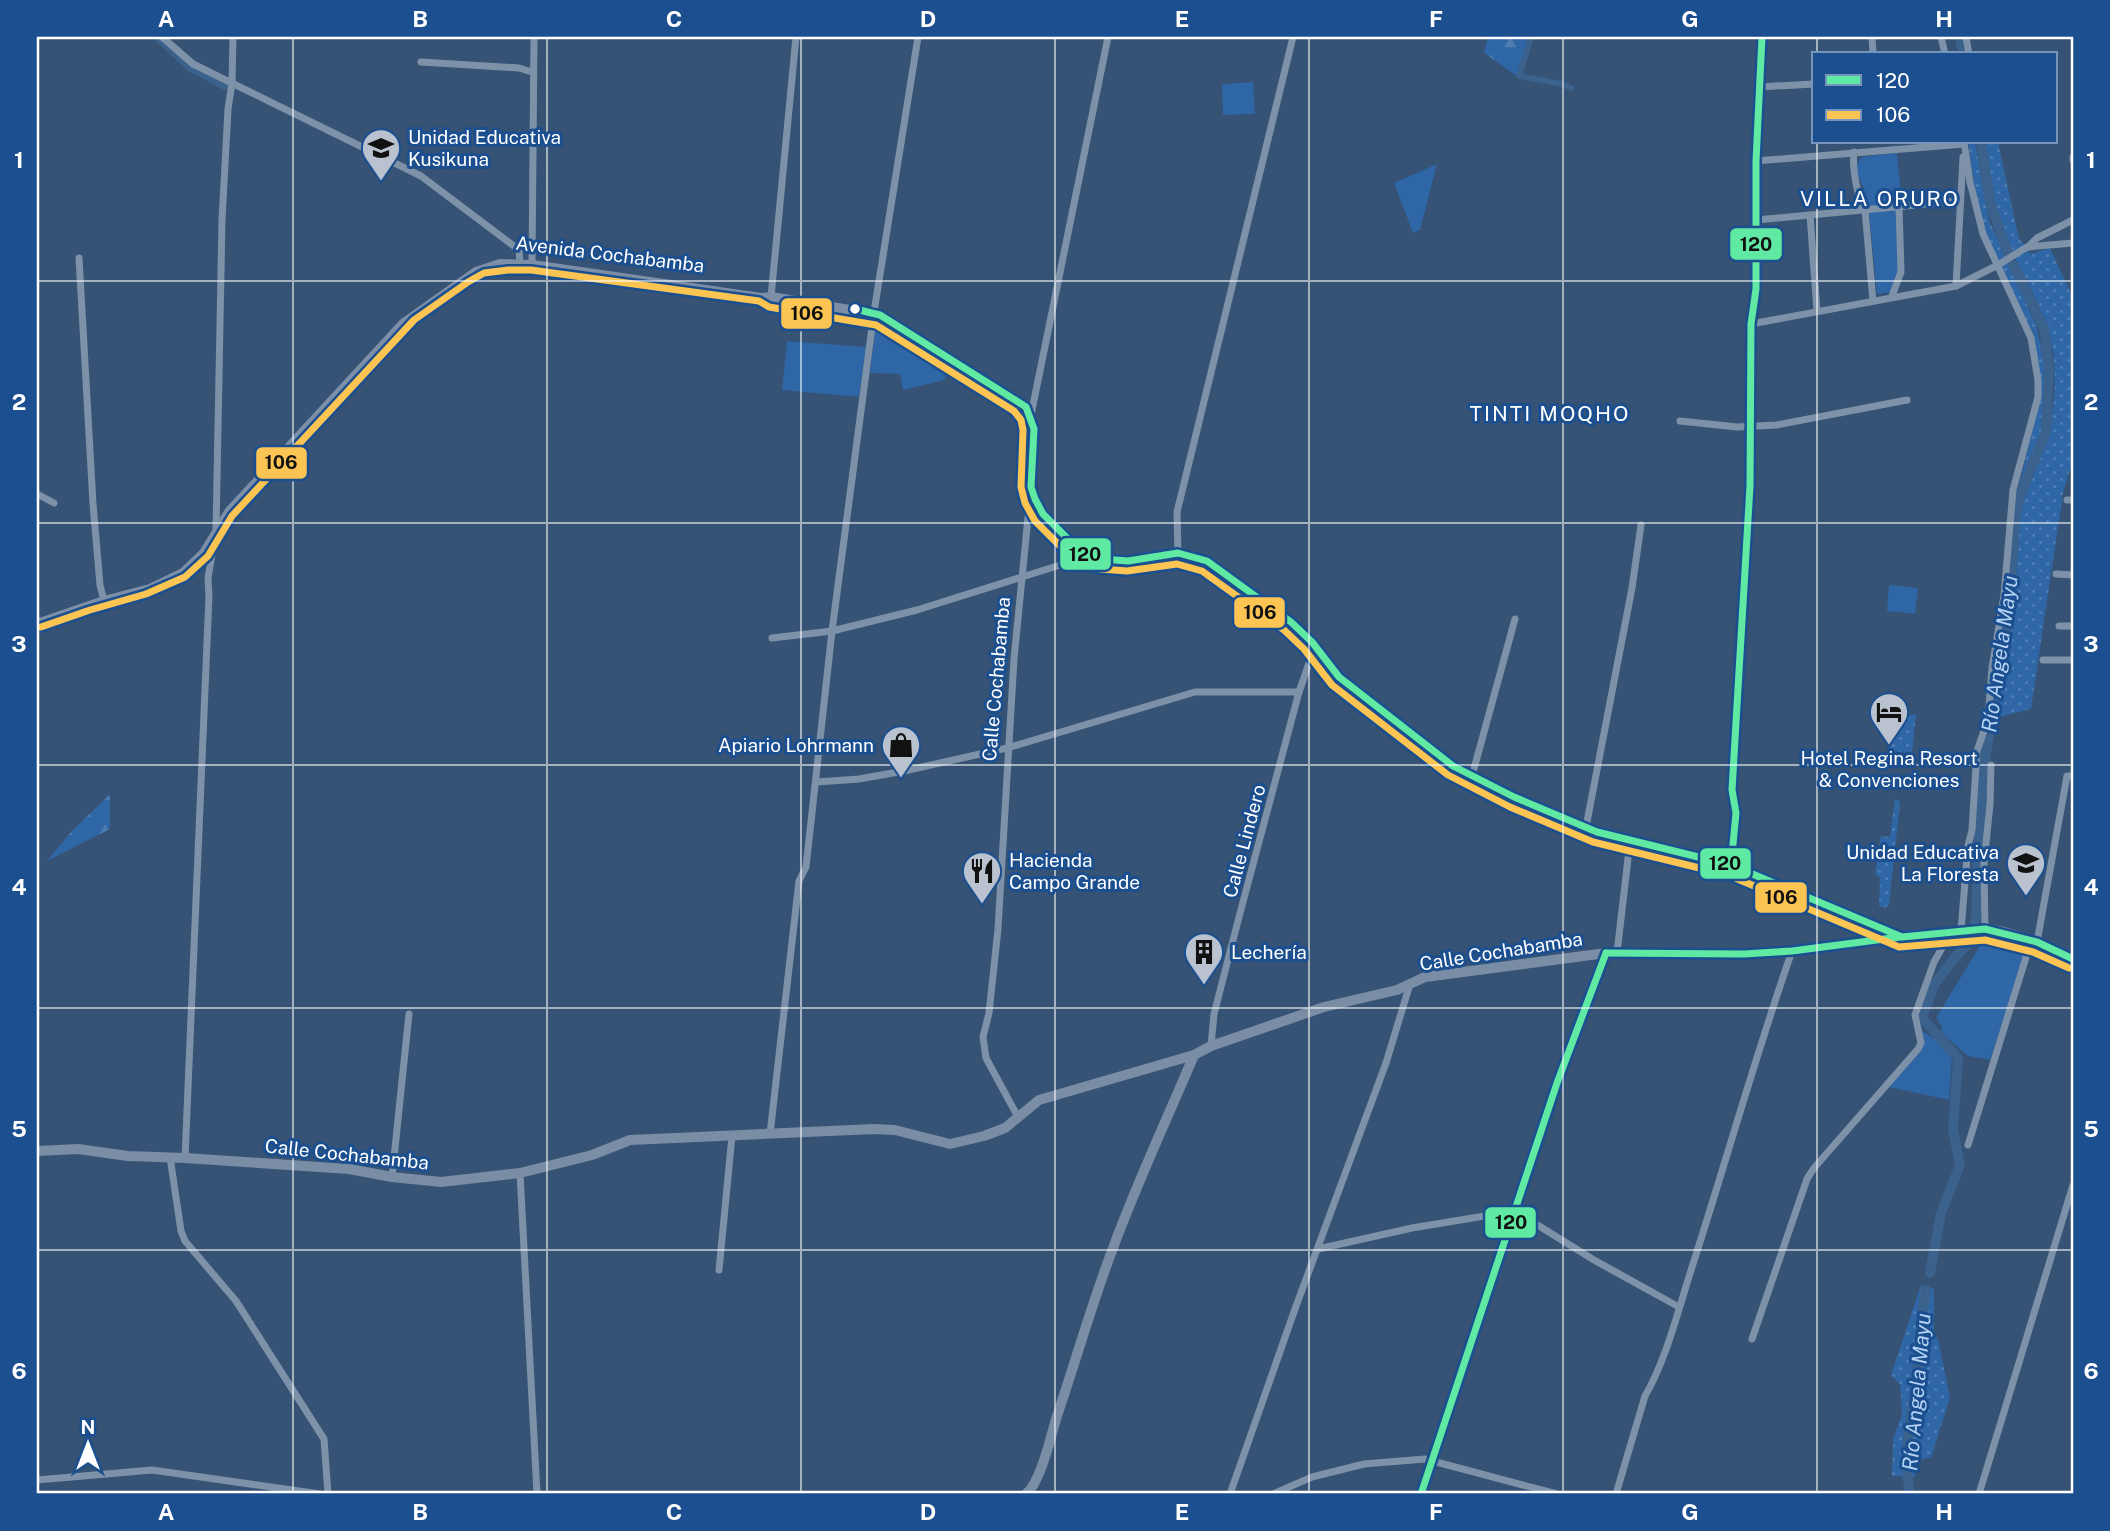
<svg xmlns="http://www.w3.org/2000/svg" width="2110" height="1531" viewBox="0 0 2110 1531" font-family="'Public Sans',sans-serif">
<defs>
<pattern id="grass-dots" width="8" height="8" patternUnits="userSpaceOnUse" patternTransform="scale(1.75)"><rect width="8" height="8" fill="#2f66a5"/><path d="M2 2h.1M6 6h.1" fill="none" stroke="#4e7db2" stroke-width="1.8" stroke-linecap="round"/></pattern>
<pattern id="forest-firs" width="22" height="20" patternUnits="userSpaceOnUse" patternTransform="scale(1.75)"><rect width="22" height="20" fill="#2f66a5"/><path d="M5 1l3.5 6h-7zM16 11l3.5 6h-7z" fill="#4e7db2"/></pattern>
</defs>
<rect width="100%" height="100%" fill="#365274"/>
<g fill="url(#grass-dots)">
<polygon points="1968,142 1975,142 1989,220 2037,327 2045,370 2042,430 2017,494 2040,400 2041,386 2034,336 1986,235 1976,195"/>
<path d="M1983 142H1998L2019 239 2027 247 2030 254 2050 248 2073 298V459L2063 493 2031 709 1998 717C2001 678 2009 640 2013 601 2017 567 2015 534 2023 501 2028 477 2044 455 2049 431 2055 407 2056 376 2053 352 2047 309 2018 270 2002 230 1992 201 1992 171 1983 142Z"/>
<polygon points="1893,712 1899,712 1904,716 1916,714 1912,753 1889,751 1889,741 1894,732"/>
<polygon points="1895,799 1899,801 1900,804 1889,904 1885,908 1879,906 1880,878 1875,874 1881,836 1890,837"/>
<polygon points="1921,1285 1934,1289 1934,1336 1938,1339 1950,1398 1931,1458 1916,1459 1915,1477 1892,1476 1893,1439 1902,1415 1900,1384 1891,1375"/>
</g>
<g fill="url(#forest-firs)">
<polygon points="1488,37 1531,37 1517,76 1484,53"/>
<polygon points="110,794 110,829 47,861 70,833"/>
</g>
<g fill="#2f66a5">
<polygon points="1253,82 1255,114 1223,115 1222,84"/>
<path d="M1897 153 1902 202 1866 207C1865 201 1865 195 1864 189 1860 177 1851 169 1862 157Z"/>
<polygon points="1437,164 1420,230 1413,233 1394,183"/>
<polygon points="1896,210 1899,271 1891,292 1877,294 1869,212"/>
<polygon points="877,316 947,360 945,380 903,390 900,374 870,373"/>
<polygon points="787,341 866,347 859,397 782,390"/>
<polygon points="1889,585 1918,588 1915,614 1887,611"/>
<polygon points="1987,934 2027,945 1990,1060 1968,1056 1944,1035 1941,1031 1942,1027 1936,1018"/>
<polygon points="1921,1030 1937,1041 1952,1057 1949,1100 1889,1087 1921,1051"/>
</g>
<g fill="none" stroke-linecap="round" stroke-linejoin="round">
<g stroke="#3b618d" stroke-width="6">
<polyline points="156,37 189,68 225,87"/>
<polyline points="1531,37 1519,76 1562,84 1571,88"/>
</g>
<g stroke="#3b618d" stroke-width="10">
<polyline points="1960,37 1963,54"/>
<polyline points="1981,142 1990,202 2008,253"/>
<polyline points="1930,1273 1941,1213 1960,1165 1953,1130 1958,1058 1922,1018 1934,985 1956,956 1971,941 1976,918 1978,846 1984,766 2009,607 2016,513 2020,496 2046,432 2049,370 2044,328 2013,265"/>
<path d="M1910 1494C1902 1455 1912 1415 1917 1376 1920 1347 1920 1318 1926 1290"/>
</g>
<g stroke="#7d92a8" stroke-width="7">
<polyline points="162,37 193,64 421,176 519,250 520,264"/>
<polyline points="1872,37 1873,54"/>
<polyline points="1941,37 1945,54"/>
<polyline points="1966,37 1969,54"/>
<polyline points="421,62 519,68 532,72"/>
<polyline points="1759,87 1814,84"/>
<path d="M1854 152C1852 165 1857 200 1865 210L1873 301"/>
<polyline points="2073,157 2073,160"/>
<polyline points="1756,161 1964,144"/>
<polyline points="1810,215 1817,311"/>
<polyline points="1756,220 1959,201"/>
<polyline points="2028,247 2037,238 2073,220"/>
<polyline points="79,258 93,504 100,585 104,601"/>
<polyline points="532,265 534,37"/>
<polyline points="1956,286 1963,157"/>
<polyline points="1892,296 1901,272 1899,206"/>
<polyline points="771,297 796,37"/>
<polyline points="1751,324 1956,286 1998,265 2027,247 2073,243"/>
<polyline points="1031,415 1108,37"/>
<polyline points="1680,421 1737,427 1777,425 1907,400"/>
<polyline points="37,494 54,503"/>
<polyline points="2067,500 2073,500"/>
<polyline points="1178,553 1177,512 1293,37"/>
<polyline points="2056,574 2073,575"/>
<polyline points="2059,626 2073,626"/>
<polyline points="772,638 832,631 917,610 1073,561 1082,553"/>
<polyline points="2043,660 2073,660"/>
<polyline points="1472,776 1515,619"/>
<polyline points="817,782 859,779 904,771 1007,748 1195,692 1299,692"/>
<polyline points="1586,827 1632,588 1641,525"/>
<polyline points="1731,865 1736,813 1732,790 1750,486 1751,324 1756,289 1756,161 1762,37"/>
<polyline points="1985,929 1984,863 1990,804 1991,765"/>
<polyline points="1961,930 1968,846 1972,830 1977,751 1988,719 1992,668 2004,595 2013,490 2038,397 2038,380 2031,338 1983,234 1970,182 1964,142"/>
<polyline points="2037,942 2067,776 2073,776"/>
<polyline points="1617,953 1630,841"/>
<polyline points="1211,1046 1214,1014 1239,917 1299,692 1315,646"/>
<polyline points="1018,1117 986,1058 983,1037 989,1013 998,929 1014,659 1031,487"/>
<polyline points="770,1134 799,881 806,867 832,631 874,312 918,37"/>
<polyline points="1968,1145 2031,941"/>
<polyline points="170,1157 181,1231 185,1241 236,1301 324,1439 328,1494"/>
<polyline points="185,1158 209,596 208,578 216,531 222,220 228,109 232,83 233,37"/>
<polyline points="520,1173 537,1494"/>
<polyline points="392,1177 409,1014"/>
<polyline points="1318,1249 1412,1228 1515,1211 1594,1260 1679,1307"/>
<polyline points="719,1270 732,1136"/>
<polyline points="1752,1339 1807,1179 1814,1168 1918,1049 1921,1043 1915,1015 1934,962 1946,941 1946,933"/>
<polyline points="37,1480 152,1470 320,1494"/>
<polyline points="1230,1494 1295,1309 1386,1063 1410,984"/>
<polyline points="1273,1494 1312,1477 1364,1464 1425,1459 1557,1494"/>
<polyline points="1421,1494 1557,1083 1606,953"/>
<path d="M1616 1494 1645 1396C1667 1359 1680 1303 1694 1261 1727 1158 1756 1054 1792 951"/>
<polyline points="1979,1494 2073,1185"/>
</g>
<g stroke="#798da4" stroke-width="10">
<polyline points="37,1151 78,1149 128,1156 185,1158 349,1169 392,1177 441,1182 520,1173 592,1155 630,1140 874,1129 895,1130 950,1144 984,1136 1005,1128 1039,1100 1194,1055 1211,1046 1324,1007 1397,990 1425,977 1606,953 1744,954 1792,951 1902,937"/>
<path d="M1026 1494C1041 1482 1051 1435 1057 1416 1076 1360 1092 1303 1113 1248 1137 1183 1167 1119 1194 1055"/>
</g>
<g stroke="#7d8ea7" stroke-width="10">
<polyline points="37,624 104,601 150,589 183,573 204,553 229,512 404,323 476,272 500,264 532,265 761,298 771,297 880,315 1026,407 1034,429 1031,487 1035,499 1043,514 1082,553 1102,559 1128,561 1178,553 1207,561 1291,622 1312,642 1339,677 1376,708 1453,766 1472,776 1514,797 1597,832 1731,865 1902,937 1985,929 2004,932 2037,942 2073,959"/>
<polyline points="1871,924 1872,940"/>
</g>
<g stroke="#1b4f8f" stroke-width="12">
<g id="bus-1">
<polyline points="855,309 880,315 1026,407 1034,429 1031,487 1035,499 1043,514 1082,553 1102,559 1128,561 1178,553 1207,561 1291,622 1312,642 1339,677 1453,766 1514,797 1597,832 1731,865 1902,937 1985,929 2037,942 2073,959"/>
<polyline points="1731,865 1736,813 1732,790 1750,486 1751,324 1756,289 1756,161 1762,37"/>
<polyline points="1606,953 1744,954 1792,951 1900,937"/>
<polyline points="1421,1494 1557,1083 1606,953"/>
</g>
</g>
<g stroke="#1b4f8f" stroke-width="12">
<polyline id="bus-2" points="41,627 90,610 146,594 185,577 208,556 232,516 414,320 468,282 484,273 508,270 531,270 759,301 769,307 876,325 1014,411 1021,420 1023,430 1021,487 1025,503 1035,521 1075,561 1100,569 1127,571 1177,564 1202,571 1284,630 1304,649 1332,685 1448,775 1510,807 1593,842 1728,875 1899,947 1985,940 2033,952 2069,968"/>
</g>
<use href="#bus-1" stroke="#60e9a3" stroke-width="7"/>
<use href="#bus-2" stroke="#fcc553" stroke-width="7"/>
</g>
<path fill="none" stroke="#fff" stroke-width="2" stroke-opacity="0.55" d="M293 37V1494M547 37V1494M801 37V1494M1055 37V1494M1309 37V1494M1563 37V1494M1817 37V54M1817 142V1494M37 281H2073M37 523H2073M37 765H2073M37 1008H2073M37 1250H2073"/>
<defs>
<g id="school-pin" transform="scale(2.0125)"><path d="M0 17L-7.5 6A9.5 9.5 0 1 1 7.5 6Z" fill="#b9c2ce" stroke="#1b4f8f"/><path d="M0-5L7-2L0 1L-7-2ZM-4 1L0 2.5L4 1V4Q0 6-4 4Z" fill="#111"/></g>
<g id="hotel-pin" transform="scale(2.0125)"><path d="M0 17L-7.5 6A9.5 9.5 0 1 1 7.5 6Z" fill="#b9c2ce" stroke="#1b4f8f"/><path d="M-6-4.5h1.5V1H6V5H4.5V3h-9V5H-6ZM-4 0a1.8 1.8 0 1 1 3.6 0ZM.5 0V-2.5h3Q6-2.5 6 0Z" fill="#111"/></g>
<g id="shop-pin" transform="scale(2.0125)"><path d="M0 17L-7.5 6A9.5 9.5 0 1 1 7.5 6Z" fill="#b9c2ce" stroke="#1b4f8f"/><path d="M-5-2.5h2.3a2.7 3.5 0 0 1 5.4 0H5L5.5 6h-11ZM-1.5-2.5h3a1.5 2.3 0 0 0-3 0Z" fill="#111"/></g>
<g id="restaurant-pin" transform="scale(2.0125)"><path d="M0 17L-7.5 6A9.5 9.5 0 1 1 7.5 6Z" fill="#b9c2ce" stroke="#1b4f8f"/><path d="M-5-6h1v4h1v-4h1v4h1v-4h1v5L-1.5 .5V6h-2V.5L-5-1ZM5-6V6H3V1.5H1.5Q1.5-4 5-6Z" fill="#111"/></g>
<g id="building-pin" transform="scale(2.0125)"><path d="M0 17L-7.5 6A9.5 9.5 0 1 1 7.5 6Z" fill="#b9c2ce" stroke="#1b4f8f"/><path d="M-4-6H4V6H1V3H-1V6H-4ZM-2.5-4.3h1.7v1.8h-1.7ZM.8-4.3h1.7v1.8H.8ZM-2.5-1h1.7V.8h-1.7ZM.8-1h1.7V.8H.8Z" fill="#111"/></g>
</defs>
<g fill-rule="evenodd">
<use href="#school-pin" x="381" y="148"/>
<use href="#hotel-pin" x="1889" y="712"/>
<use href="#shop-pin" x="901" y="745"/>
<use href="#school-pin" x="2026" y="863"/>
<use href="#restaurant-pin" x="982" y="871"/>
<use href="#building-pin" x="1204" y="952"/>
</g>
<circle fill="#fff" stroke="#1b4f8f" stroke-width="2.5" cx="855" cy="309" r="6"/>
<g text-anchor="middle" stroke-width="6" stroke-linejoin="round" paint-order="stroke">
<g font-size="19" fill="#fff" stroke="#1b4f8f" text-anchor="start">
<text x="408" y="144">Unidad Educativa<tspan x="408" dy="22">Kusikuna</tspan></text>
<text x="874" y="752" text-anchor="end">Apiario Lohrmann</text>
<text x="1889" y="765" text-anchor="middle">Hotel Regina Resort<tspan x="1889" dy="22">&amp; Convenciones</tspan></text>
<text x="1999" y="859" text-anchor="end">Unidad Educativa<tspan x="1999" dy="22">La Floresta</tspan></text>
<text x="1009" y="867">Hacienda<tspan x="1009" dy="22">Campo Grande</tspan></text>
<text x="1231" y="959">Lechería</text>
</g>
<g font-size="19" fill="#fff" stroke="#1b4f8f">
<text transform="translate(610 254) rotate(7)" y="7">Avenida Cochabamba</text>
<text transform="translate(996 679) rotate(-85)" y="7">Calle Cochabamba</text>
<text transform="translate(1244 841) rotate(-75)" y="7">Calle Lindero</text>
<text transform="translate(1501 951) rotate(-9)" y="7">Calle Cochabamba</text>
<text transform="translate(347 1154) rotate(6)" y="7">Calle Cochabamba</text>
</g>
<g font-size="21" letter-spacing="2" fill="#fff" stroke="#1b4f8f">
<text x="1880" y="206">VILLA ORURO</text>
<text x="1550" y="421">TINTI MOQHO</text>
</g>
<g font-size="21" font-style="italic" fill="#b5d3f5" stroke="#1b4f8f">
<text transform="translate(2000 654) rotate(-82)" y="7">Río Angela Mayu</text>
<text transform="translate(1917 1392) rotate(-85)" y="7">Río Angela Mayu</text>
</g>
</g>
<g stroke="#1b4f8f" stroke-width="2.5">
<rect x="1729" y="227" width="54" height="34" rx="7" fill="#60e9a3"/>
<rect x="780" y="297" width="53" height="33" rx="7" fill="#fcc553"/>
<rect x="255" y="446" width="53" height="34" rx="7" fill="#fcc553"/>
<rect x="1059" y="537" width="53" height="34" rx="7" fill="#60e9a3"/>
<rect x="1233" y="596" width="53" height="33" rx="7" fill="#fcc553"/>
<rect x="1699" y="847" width="53" height="33" rx="7" fill="#60e9a3"/>
<rect x="1754" y="881" width="54" height="33" rx="7" fill="#fcc553"/>
<rect x="1484" y="1206" width="53" height="33" rx="7" fill="#60e9a3"/>
</g>
<g font-size="19" text-anchor="middle" font-weight="bold" fill="#111">
<text x="1756" y="251">120</text>
<text x="807" y="320">106</text>
<text x="281" y="469">106</text>
<text x="1085" y="561">120</text>
<text x="1260" y="619">106</text>
<text x="1725" y="870">120</text>
<text x="1781" y="904">106</text>
<text x="1511" y="1229">120</text>
</g>
<rect width="2110" height="1531" fill="none" stroke="#1b4f8f" stroke-width="77"/>
<rect x="1812" y="52" width="245" height="91" fill="#1b4f8f" stroke="#7695bc" stroke-width="2"/>
<rect x="1826" y="75" width="35" height="10" fill="#60e9a3" stroke="#7695bc" stroke-width="2"/>
<text x="1876" y="88" font-size="21" fill="#ffffff">120</text>
<rect x="1826" y="110" width="35" height="10" fill="#fcc553" stroke="#7695bc" stroke-width="2"/>
<text x="1876" y="122" font-size="21" fill="#ffffff">106</text>
<g transform="translate(88 1444)" stroke="#1b4f8f" stroke-width="5" paint-order="stroke">
<path d="M0-5L12 26L0 18L-12 26Z" fill="#ffffff"/>
<text y="-10" font-size="19" font-weight="bold" text-anchor="middle" fill="#ffffff">N</text>
</g>
<rect x="38" y="38" width="2034" height="1454" fill="none" stroke="#fff" stroke-width="2.5"/>
<g font-size="23" text-anchor="middle" font-weight="bold" fill="#fff">
<text x="166" y="27">A</text>
<text x="420" y="27">B</text>
<text x="674" y="27">C</text>
<text x="928" y="27">D</text>
<text x="1182" y="27">E</text>
<text x="1436" y="27">F</text>
<text x="1690" y="27">G</text>
<text x="1944" y="27">H</text>
<text x="19" y="168">1</text>
<text x="2091" y="168">1</text>
<text x="19" y="410">2</text>
<text x="2091" y="410">2</text>
<text x="19" y="652">3</text>
<text x="2091" y="652">3</text>
<text x="19" y="895">4</text>
<text x="2091" y="895">4</text>
<text x="19" y="1137">5</text>
<text x="2091" y="1137">5</text>
<text x="19" y="1379">6</text>
<text x="2091" y="1379">6</text>
<text x="166" y="1520">A</text>
<text x="420" y="1520">B</text>
<text x="674" y="1520">C</text>
<text x="928" y="1520">D</text>
<text x="1182" y="1520">E</text>
<text x="1436" y="1520">F</text>
<text x="1690" y="1520">G</text>
<text x="1944" y="1520">H</text>
</g>
</svg>
